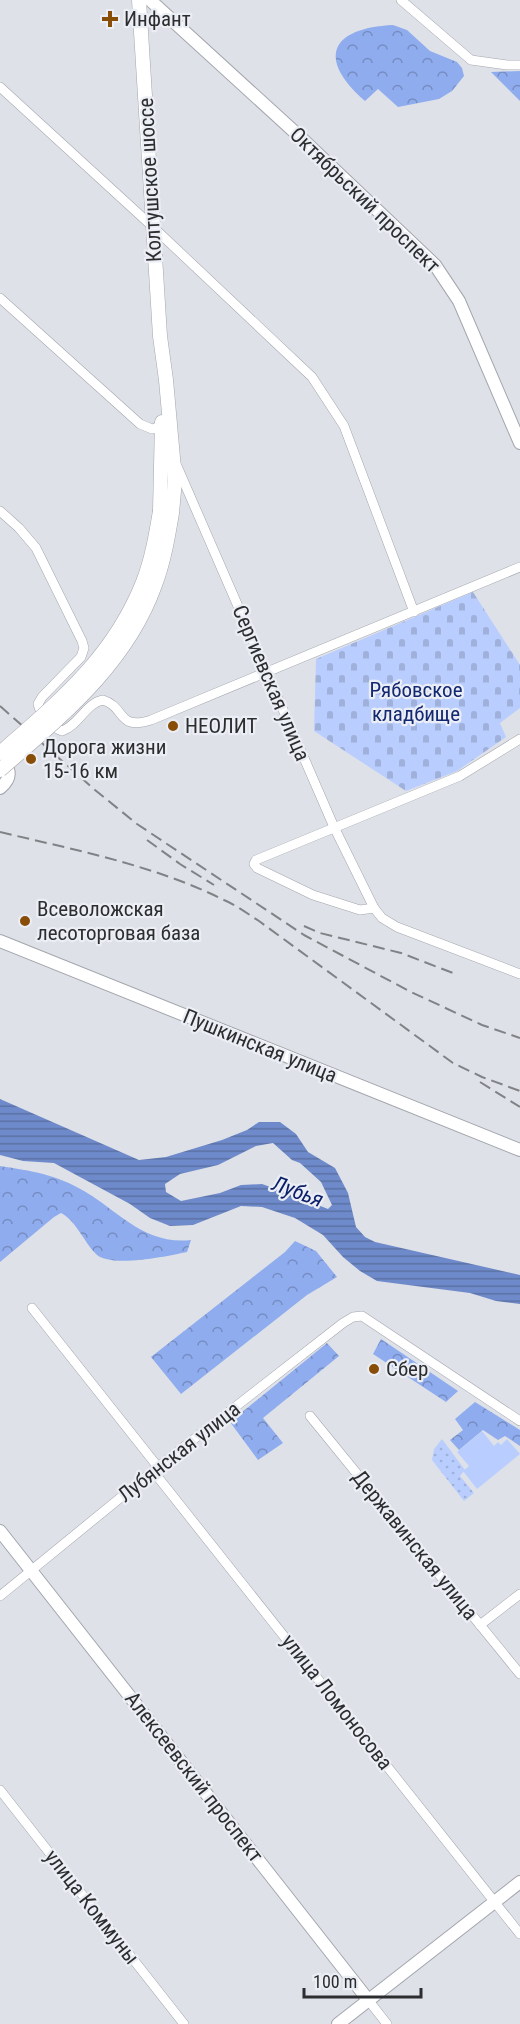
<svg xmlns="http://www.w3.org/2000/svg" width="520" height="2024" viewBox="0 0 520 2024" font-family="'Roboto Condensed',sans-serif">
<defs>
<pattern id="grass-dots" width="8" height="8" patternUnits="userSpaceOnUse" patternTransform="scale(1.5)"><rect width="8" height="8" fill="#b9cefe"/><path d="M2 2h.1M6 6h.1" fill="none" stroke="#9fb1da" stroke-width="1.8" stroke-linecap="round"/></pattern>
<pattern id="forest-crowns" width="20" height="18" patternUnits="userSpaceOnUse" patternTransform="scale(1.5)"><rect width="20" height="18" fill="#8facee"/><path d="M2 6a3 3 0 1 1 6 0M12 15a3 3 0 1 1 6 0" fill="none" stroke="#758cc1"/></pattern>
<pattern id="cemetery-stones" width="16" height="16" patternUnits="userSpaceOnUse" patternTransform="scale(1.5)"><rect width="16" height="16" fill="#b9cefe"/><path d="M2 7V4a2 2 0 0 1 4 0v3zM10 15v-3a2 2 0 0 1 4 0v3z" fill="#9fb1da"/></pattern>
<pattern id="water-rules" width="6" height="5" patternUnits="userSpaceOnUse" patternTransform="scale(1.5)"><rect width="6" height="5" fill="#6f8aca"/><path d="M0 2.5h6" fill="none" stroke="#5b71a4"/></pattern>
</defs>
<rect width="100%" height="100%" fill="#dee1e8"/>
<polygon fill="url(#grass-dots)" points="442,1439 465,1470 460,1476 474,1493 464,1501 432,1460 434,1449"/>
<g fill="url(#forest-crowns)">
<path d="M393 25 407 30 430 51 457 62 462 68 464 76 452 91 439 99 398 107 378 89 365 101C316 58 331 28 393 25Z"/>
<polygon points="520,71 520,101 491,72"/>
<path d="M0 1166C32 1171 55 1174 84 1191 120 1212 144 1245 191 1240L187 1252C168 1256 108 1269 95 1253 83 1240 76 1221 61 1213L54 1217 0 1262Z"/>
<polygon points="295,1241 316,1251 337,1277 307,1295 181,1394 151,1357 285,1252"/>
<polygon points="381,1339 458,1391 446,1402 373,1354"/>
<polygon points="327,1343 339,1356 263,1418 283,1443 258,1460 230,1422"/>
<polygon points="475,1402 520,1430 520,1446 505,1436 498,1440 483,1430 459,1450 450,1440 463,1430 455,1419"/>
</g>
<polygon fill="url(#cemetery-stones)" points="473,592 520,665 520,708 500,723 506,737 457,771 406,791 314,731 316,659"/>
<polygon fill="#b9cefe" points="482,1431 494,1446 498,1442 501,1445 507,1439 520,1454 477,1489 463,1471 469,1466 457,1452"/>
<path fill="url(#water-rules)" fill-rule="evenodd" d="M0 1099 139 1160 166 1157 222 1140 247 1130 259 1122H280L296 1134 308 1152 335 1168 348 1193 356 1227 365 1237 375 1242 520 1275V1304L496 1301 470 1293 377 1281 360 1271 343 1257 323 1235 295 1218 262 1207 241 1206 193 1225 170 1226 150 1218 130 1204 54 1163 23 1161 0 1155ZM273 1143 292 1160 300 1163 321 1182 332 1205 328 1209 293 1195 262 1184 241 1185 220 1193 181 1201 166 1192 165 1184 180 1174 218 1165 256 1146Z"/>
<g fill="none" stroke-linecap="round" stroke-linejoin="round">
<g stroke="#a3a6ad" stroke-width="10">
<g id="minor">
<polyline points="401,0 471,60 507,65 520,65"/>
<polyline points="0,87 153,227 312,377 344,426 414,612"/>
<polyline points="0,298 140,424 152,429 157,428 161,421"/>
<polyline points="177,466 334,827 374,908"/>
<path d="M0 511 19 528 36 548 82 641 84 648 81 657 42 697 38 704C41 716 51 727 62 731 79 725 86 703 103 700 126 707 117 731 151 720L520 567"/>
<polyline points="520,739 460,776 256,860 254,864 257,868 313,895 360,910 374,908 382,918 397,927 520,974"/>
<polyline points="32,1308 158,1467"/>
<polyline points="310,1416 520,1674"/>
<polyline points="153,1471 520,1934"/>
<polyline points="0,1596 158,1467 343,1323 353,1317 362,1316 520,1421"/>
<polyline points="480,1625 520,1594"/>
<polyline points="0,1790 184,2024"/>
<polyline points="369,2001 387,2024"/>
</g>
</g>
<g stroke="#a3a6ad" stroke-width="14">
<g id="tertiary">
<polyline points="150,0 299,136 435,265 459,301 520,443"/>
<path d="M0 788C12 778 11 770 1 758"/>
<polyline points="0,941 520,1150"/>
<polyline points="0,1531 369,2001"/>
<polyline points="338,2024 520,1882"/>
</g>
</g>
<g stroke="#a3a6ad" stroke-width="15">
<g id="secondary">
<polyline points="139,0 160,336 166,380 175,480 172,513"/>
<polyline points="160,511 162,422"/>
</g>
</g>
<use href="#minor" stroke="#fff" stroke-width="9"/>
<use href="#tertiary" stroke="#fff" stroke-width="12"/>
<use href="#secondary" stroke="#fff" stroke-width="14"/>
<g stroke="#808286" stroke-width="2" stroke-dasharray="12 6" stroke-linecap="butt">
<polyline points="0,706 95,790 137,824 304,935 409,991 482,1025 520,1038"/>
<path d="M0 832C75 850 154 865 224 900 236 905 248 914 259 921L453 1063 482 1077 520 1091"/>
<polyline points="147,840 180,864 214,885"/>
<polyline points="304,926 320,933 401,953 453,973"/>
<polyline points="480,1082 520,1107"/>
</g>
<g stroke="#a3a6ad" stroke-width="15" stroke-linecap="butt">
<g id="secondary-bridge">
<path d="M0 753C59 701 113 658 143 582 152 559 156 535 160 511"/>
<path d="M0 770C62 716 127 664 155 585 164 561 168 537 172 513"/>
</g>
</g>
<use href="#secondary-bridge" stroke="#fff" stroke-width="14"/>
</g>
<g fill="#884d07" stroke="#ebeef5" stroke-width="2">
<path d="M107 10h6v6h6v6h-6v6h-6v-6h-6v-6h6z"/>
<circle cx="173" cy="726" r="6"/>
<circle cx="31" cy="759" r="6"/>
<circle cx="25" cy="921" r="6"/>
<circle cx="374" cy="1369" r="6"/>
</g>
<g text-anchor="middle" stroke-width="4.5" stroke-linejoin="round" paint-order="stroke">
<g font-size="21" fill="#2c2d2f" stroke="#ebeef5" text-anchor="start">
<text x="124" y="26">Инфант</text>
<text x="185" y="733">НЕОЛИТ</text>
<text x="43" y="754">Дорога жизни<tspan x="43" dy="24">15-16 км</tspan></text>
<text x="37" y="916">Всеволожская<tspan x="37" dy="24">лесоторговая база</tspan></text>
<text x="386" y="1376">Сбер</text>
</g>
<g font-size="21" fill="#2c2d2f" stroke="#ebeef5">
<text transform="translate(150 180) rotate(-93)" y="7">Колтушское шоссе</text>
<text transform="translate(365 200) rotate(44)" y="7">Октябрьский проспект</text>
<text transform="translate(271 683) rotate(67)" y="7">Сергиевская улица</text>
<text transform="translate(260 1046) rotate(22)" y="7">Пушкинская улица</text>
<text transform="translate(179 1452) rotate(-38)" y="7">Лубянская улица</text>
<text transform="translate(415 1545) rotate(51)" y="7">Державинская улица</text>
<text transform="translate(337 1702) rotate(52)" y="7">улица Ломоносова</text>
<text transform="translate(194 1777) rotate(52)" y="7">Алексеевский проспект</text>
<text transform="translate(92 1907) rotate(52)" y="7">улица Коммуны</text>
</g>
<g font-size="21" fill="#122873" stroke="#ebeef5">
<text x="416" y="697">Рябовское<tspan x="416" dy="24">кладбище</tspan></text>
</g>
<g font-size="22" font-style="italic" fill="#0c206a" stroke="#ebeef5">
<text transform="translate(298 1191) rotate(20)" y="8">Лубья</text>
</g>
</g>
<path d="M304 1988v9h117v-9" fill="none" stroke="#2c2d2f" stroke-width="3"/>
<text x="313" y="1988" font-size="18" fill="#2c2d2f" stroke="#ebeef5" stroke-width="4.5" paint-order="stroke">100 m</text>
</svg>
